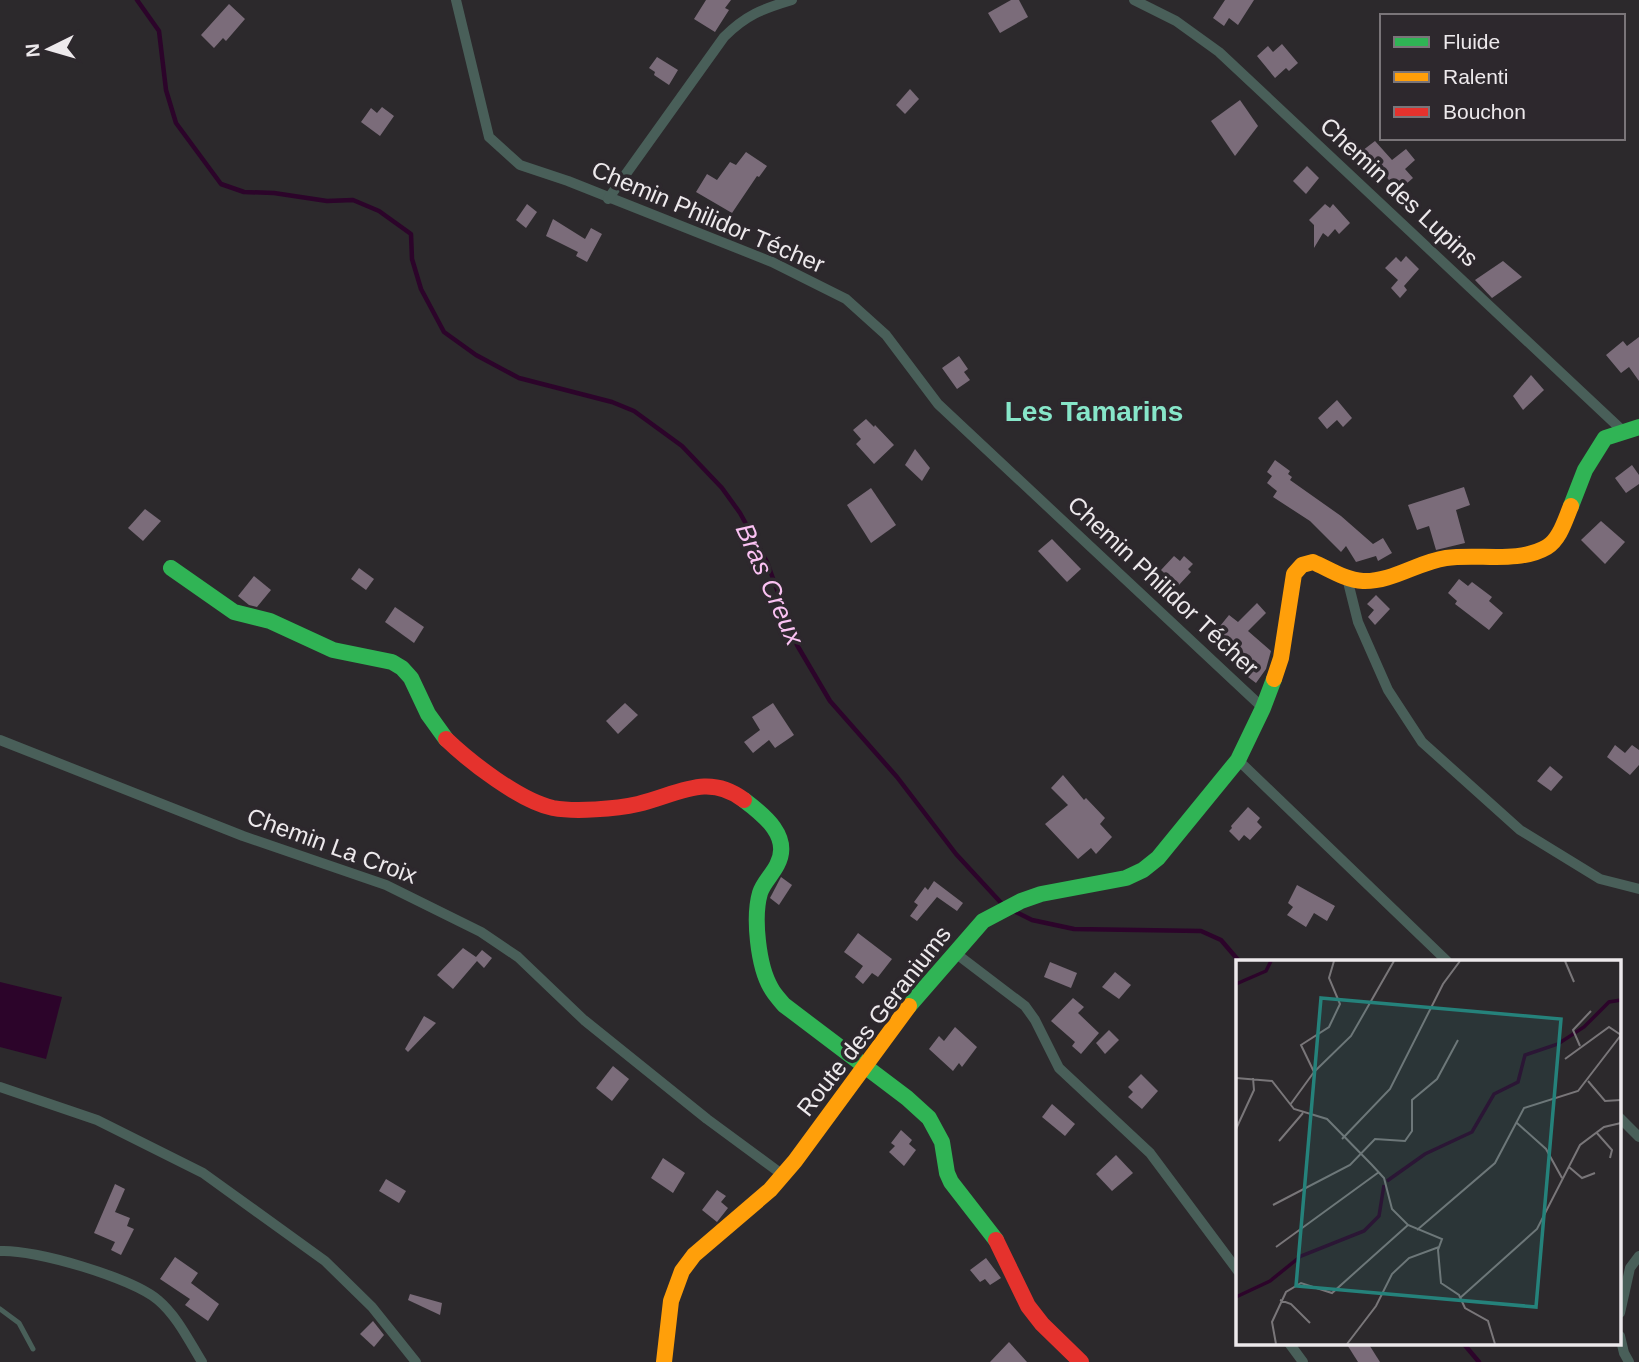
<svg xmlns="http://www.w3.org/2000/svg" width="1639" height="1362" viewBox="0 0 1639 1362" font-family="Helvetica,sans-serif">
<rect width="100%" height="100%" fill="#2c292c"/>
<polygon fill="#2c042a" points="0,982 62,997 46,1059 0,1047"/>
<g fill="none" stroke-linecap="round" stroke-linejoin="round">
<g stroke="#2c042a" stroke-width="4.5">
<polyline points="137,0 159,31 166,90 176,123 221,184 244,192 274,193 327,201 353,200 379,211 411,234 412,259 421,289 444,332 476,355 519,378 612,402 634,411 682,446 722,488 740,513 767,562 797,645 830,701 897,777 956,854 1004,906"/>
<polyline points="1012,910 1032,920 1074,929 1201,931 1221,940 1239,961"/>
<polyline points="1463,1343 1479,1362"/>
</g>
</g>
<g fill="#7b6c7a">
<polygon points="706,0 731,0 725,8 729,10 715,32 694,19"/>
<polygon points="1011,0 1019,0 1028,17 1000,33 988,13"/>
<polygon points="1225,0 1254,0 1238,25 1229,18 1224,26 1213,18"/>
<polygon points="229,4 245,19 226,41 223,38 214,48 201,35"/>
<polygon points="1282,44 1298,63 1289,71 1286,68 1275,78 1257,56 1268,46 1273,52"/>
<polygon points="657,57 678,70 669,85 654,75 655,72 649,68"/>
<polygon points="910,89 919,99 905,114 896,105"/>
<polygon points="1240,100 1258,126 1235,156 1211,121"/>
<polygon points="382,107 394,116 380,136 361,122 371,108 377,113"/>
<polygon points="1375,141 1392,160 1406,149 1415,160 1405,169 1413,178 1398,191 1384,174 1376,181 1358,154"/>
<polygon points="746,152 767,166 759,177 757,176 732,213 696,192 707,174 717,180 730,162 736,165"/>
<polygon points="1307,166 1319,178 1306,194 1293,181"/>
<polygon points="527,204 537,212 526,228 516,220"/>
<polygon points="1325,204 1330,208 1333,204 1350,223 1339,234 1335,229 1328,237 1323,233 1314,248 1314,225 1309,220"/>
<polygon points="553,219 585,239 591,228 602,234 587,262 576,256 578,252 546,236"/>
<polygon points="1406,256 1419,269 1404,286 1407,290 1400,298 1391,288 1398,280 1385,268 1396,257 1401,262"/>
<polygon points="1503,261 1522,277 1492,298 1475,280"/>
<polygon points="1639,337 1639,381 1629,367 1621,373 1606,355 1623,341 1627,346"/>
<polygon points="959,356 968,369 964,372 970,380 957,389 942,368"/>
<polygon points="1531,375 1544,390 1523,410 1513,396"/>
<polygon points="1337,400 1352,418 1343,427 1337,420 1327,429 1318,418"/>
<polygon points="866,419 874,427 875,425 894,445 874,464 856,444 861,439 853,430"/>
<polygon points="915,449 930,468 922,481 905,465"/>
<polygon points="1275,460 1290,471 1288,474 1292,477 1290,480 1341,516 1373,544 1383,538 1392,553 1378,561 1376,556 1356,562 1346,546 1341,552 1310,521 1273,497 1277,491 1267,483 1272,476 1267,472"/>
<polygon points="1632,465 1639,475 1639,484 1626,493 1615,478"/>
<polygon points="1464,487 1470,505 1456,510 1465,543 1436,550 1429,526 1417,530 1408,505"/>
<polygon points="871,488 896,525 871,543 847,505"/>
<polygon points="145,509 161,521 143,541 128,528"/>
<polygon points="1601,521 1625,542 1605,564 1581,540"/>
<polygon points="1052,539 1081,569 1067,582 1038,551"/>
<polygon points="1174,556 1180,561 1184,556 1193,564 1188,569 1191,572 1178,586 1161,570"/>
<polygon points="359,568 374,579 366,590 351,579"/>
<polygon points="254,576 271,590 257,607 249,605 238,596"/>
<polygon points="1459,579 1468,586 1472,582 1492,597 1489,601 1503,613 1489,630 1455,604 1457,601 1448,593"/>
<polygon points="1376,595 1390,609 1375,625 1368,617 1374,610 1367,604"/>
<polygon points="1257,603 1266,613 1248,631 1271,651 1266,669 1256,683 1240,671 1242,669 1212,636 1229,615 1238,622"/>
<polygon points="395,607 424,627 414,643 385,622"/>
<polygon points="625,703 638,715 618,734 606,721"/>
<polygon points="773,703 794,735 775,748 769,740 753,753 744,742 760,730 752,717"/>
<polygon points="1615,745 1625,753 1632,745 1639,750 1639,765 1630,775 1607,757"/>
<polygon points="1550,766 1563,777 1551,791 1537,781"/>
<polygon points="1063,775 1084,800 1086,798 1105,818 1100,824 1112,837 1096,854 1091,848 1078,859 1045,824 1068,805 1051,788"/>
<polygon points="1248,807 1260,818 1257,822 1262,827 1250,840 1244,835 1239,841 1229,831 1232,828 1231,826"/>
<polygon points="781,877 792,885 779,905 770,898"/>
<polygon points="934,881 963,903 957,911 937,897 917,921 910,916 918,905 914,902 925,887 928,890"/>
<polygon points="1297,885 1335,906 1327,921 1314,913 1306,927 1287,915 1293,907 1288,903"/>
<polygon points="858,933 892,959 878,977 872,973 863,984 855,977 863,966 844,952"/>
<polygon points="463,948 476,957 482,950 492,958 484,968 477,961 453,989 437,975"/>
<polygon points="1050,962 1077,973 1071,988 1044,977"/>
<polygon points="1115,972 1131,985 1119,999 1102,987"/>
<polygon points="1073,998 1084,1007 1078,1013 1099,1033 1081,1054 1072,1046 1075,1042 1051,1021"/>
<polygon points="424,1016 436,1023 408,1052 405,1049"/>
<polygon points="955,1027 977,1047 962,1067 959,1063 953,1071 929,1049 939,1036 944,1041"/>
<polygon points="1109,1030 1119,1040 1105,1054 1096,1043"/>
<polygon points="613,1066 629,1079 612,1101 596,1088"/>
<polygon points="1141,1074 1158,1091 1142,1109 1128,1097 1133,1092 1128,1087"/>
<polygon points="1052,1104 1075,1124 1065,1136 1042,1117"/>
<polygon points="901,1130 912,1140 909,1144 916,1150 904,1166 889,1152 895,1146 891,1143"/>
<polygon points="1116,1155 1133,1173 1112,1191 1096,1174"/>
<polygon points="663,1158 685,1173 673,1193 651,1178"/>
<polygon points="386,1179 406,1191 399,1203 379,1191"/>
<polygon points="115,1184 125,1189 115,1212 130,1218 127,1226 134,1229 121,1255 111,1250 115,1242 94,1233"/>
<polygon points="717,1190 726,1196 721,1202 728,1208 717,1222 702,1210"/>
<polygon points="175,1257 198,1273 191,1283 219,1304 208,1321 185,1305 190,1299 160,1279"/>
<polygon points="986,1258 1001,1278 990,1285 985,1279 980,1282 970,1270"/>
<polygon points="410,1294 442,1303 440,1315 408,1300"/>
<polygon points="373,1321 384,1335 374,1347 360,1334"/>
<polygon points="1009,1342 1027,1362 990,1362"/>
<polygon points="1346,1343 1368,1343 1380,1362 1358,1362"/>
</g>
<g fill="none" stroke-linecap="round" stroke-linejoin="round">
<polyline stroke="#495f59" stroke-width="5" points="0,1309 19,1323 33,1349"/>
<g stroke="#495f59" stroke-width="10">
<polyline points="456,0 489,137 520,165 568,181 772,262 846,299 886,335 938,404 1263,708"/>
<polyline points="1134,0 1176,21 1219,52 1624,432"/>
<path d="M608 199 724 37C746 15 762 9 792 0"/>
<polyline points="1347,578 1358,622 1388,690 1422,742 1520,830 1600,879 1639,889"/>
<polyline points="0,740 243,836 386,885 481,932 518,957 584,1020 707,1119 783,1175"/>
<polyline points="1238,760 1447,961"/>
<polyline points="954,952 1025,1006 1035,1020 1059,1068 1150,1153 1238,1271"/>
<polyline points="0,1087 97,1120 203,1173 325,1261 372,1307 416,1362"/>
<polyline points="1620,1118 1639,1137"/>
<path d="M0 1251C35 1249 132 1278 158 1300 177 1316 189 1341 202 1362"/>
<polyline points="1620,1313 1630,1268 1639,1256"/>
<polyline points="1620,1336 1624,1353 1629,1362"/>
<polyline points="1289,1343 1303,1362"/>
</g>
<g stroke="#30b455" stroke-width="16">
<polyline points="1571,506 1585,470 1605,438 1639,427"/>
<polyline points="171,568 234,612 270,621 333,650 392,662 402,668 411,678 428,714 446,739"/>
<path d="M744 800C764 815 792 837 777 865 772 875 763 883 760 893 753 917 758 966 771 988 774 994 780 1000 784 1005L907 1098 929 1118 942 1142 947 1173 951 1182 996 1240"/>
<polyline points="909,1006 983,921 1021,901 1041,894 1126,878 1143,870 1158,858 1238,760 1263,708 1274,679"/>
</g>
<g stroke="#ff9f0a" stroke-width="16">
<path d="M1274 679 1281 658 1294 574 1302 565 1313 562C1329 569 1345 580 1363 581 1392 582 1418 562 1446 558 1478 553 1518 564 1547 547 1560 539 1565 520 1571 506"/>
<polyline points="664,1362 671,1301 682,1271 694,1255 770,1190 795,1161 909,1006"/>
</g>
<g stroke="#e5322d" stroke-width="16">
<path d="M446 739C470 762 520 801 553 808 575 812 616 809 638 804 677 795 707 772 744 800"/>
<polyline points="996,1240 1028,1306 1042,1324 1081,1362"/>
</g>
</g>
<g text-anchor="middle" stroke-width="7" stroke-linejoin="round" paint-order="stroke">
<g font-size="24" fill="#ede9ec" stroke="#2d282d">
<text transform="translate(1399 192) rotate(43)" y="8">Chemin des Lupins</text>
<text transform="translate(708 217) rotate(23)" y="8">Chemin Philidor Técher</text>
<text transform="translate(1163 586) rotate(43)" y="8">Chemin Philidor Técher</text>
<text transform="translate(332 846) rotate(20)" y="8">Chemin La Croix</text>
<text transform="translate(874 1021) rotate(-52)" y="8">Route des Geraniums</text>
</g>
<g font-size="26" font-style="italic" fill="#fbc2f3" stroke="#2d282d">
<text transform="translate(770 584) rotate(66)" y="9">Bras Creux</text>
</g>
<g font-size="28" font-weight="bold" fill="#87e6c9" stroke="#2d282d">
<text x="1094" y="421">Les Tamarins</text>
</g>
</g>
<g transform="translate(1236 960)">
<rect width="385" height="385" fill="#2c292c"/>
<path fill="none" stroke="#2c042a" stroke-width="3.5" d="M0 24 30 11 35 1M151 221 189 194 236 172 258 134 282 122 289 95 322 84 348 67 373 42 385 40M0 337 34 321 65 296 128 271 143 256 148 225"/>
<path fill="none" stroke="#797679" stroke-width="2" d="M329 1 338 22M344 86 337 70 355 51M329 99 373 67 385 75M79 111 115 76 158 1M0 118 36 121 58 149 91 159 136 205 148 218 156 249 172 265 206 279 202 290 205 323 223 335 229 348 252 361 259 384M352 121 369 141 385 140M54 145 78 112 65 85 93 67 104 44 93 18 98 1M281 163 310 189 326 218M0 169 18 130 17 118M360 172 376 190 374 198M106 179 154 129 207 24 224 1M43 181 67 153M333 207 346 218 359 213M37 245 114 205 139 179 169 181 176 171V140L201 119 222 80M181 270 259 203 288 148 342 131 385 75M40 287 143 212M224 338 301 269 344 185 368 167 385 163M44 340 55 344 74 363M40 384 36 362 50 332 65 323 96 333 172 265M111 384 140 346 156 314 173 298 203 287"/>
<path fill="#25827b" fill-opacity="0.15" stroke="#25827b" stroke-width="3.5" d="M85 38 325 59 300 347 60 326Z"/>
<rect width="385" height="385" fill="none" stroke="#ede9ec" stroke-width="3.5"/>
</g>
<rect x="1380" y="14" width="245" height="126" fill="#2d282d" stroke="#7a7579" stroke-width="2"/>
<rect x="1394" y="37" width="35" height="10" fill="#30b455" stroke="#7a7579" stroke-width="2"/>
<text x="1443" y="49" font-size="21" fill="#ede9ec">Fluide</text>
<rect x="1394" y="72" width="35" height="10" fill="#ff9f0a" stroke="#7a7579" stroke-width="2"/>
<text x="1443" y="84" font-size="21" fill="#ede9ec">Ralenti</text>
<rect x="1394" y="107" width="35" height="10" fill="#e5322d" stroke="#7a7579" stroke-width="2"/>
<text x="1443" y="119" font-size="21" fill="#ede9ec">Bouchon</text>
<g transform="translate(49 49) rotate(265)" stroke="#2d282d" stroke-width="5" paint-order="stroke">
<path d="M0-5L12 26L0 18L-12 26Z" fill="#ede9ec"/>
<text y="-10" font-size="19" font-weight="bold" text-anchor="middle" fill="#ede9ec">N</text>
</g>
</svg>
